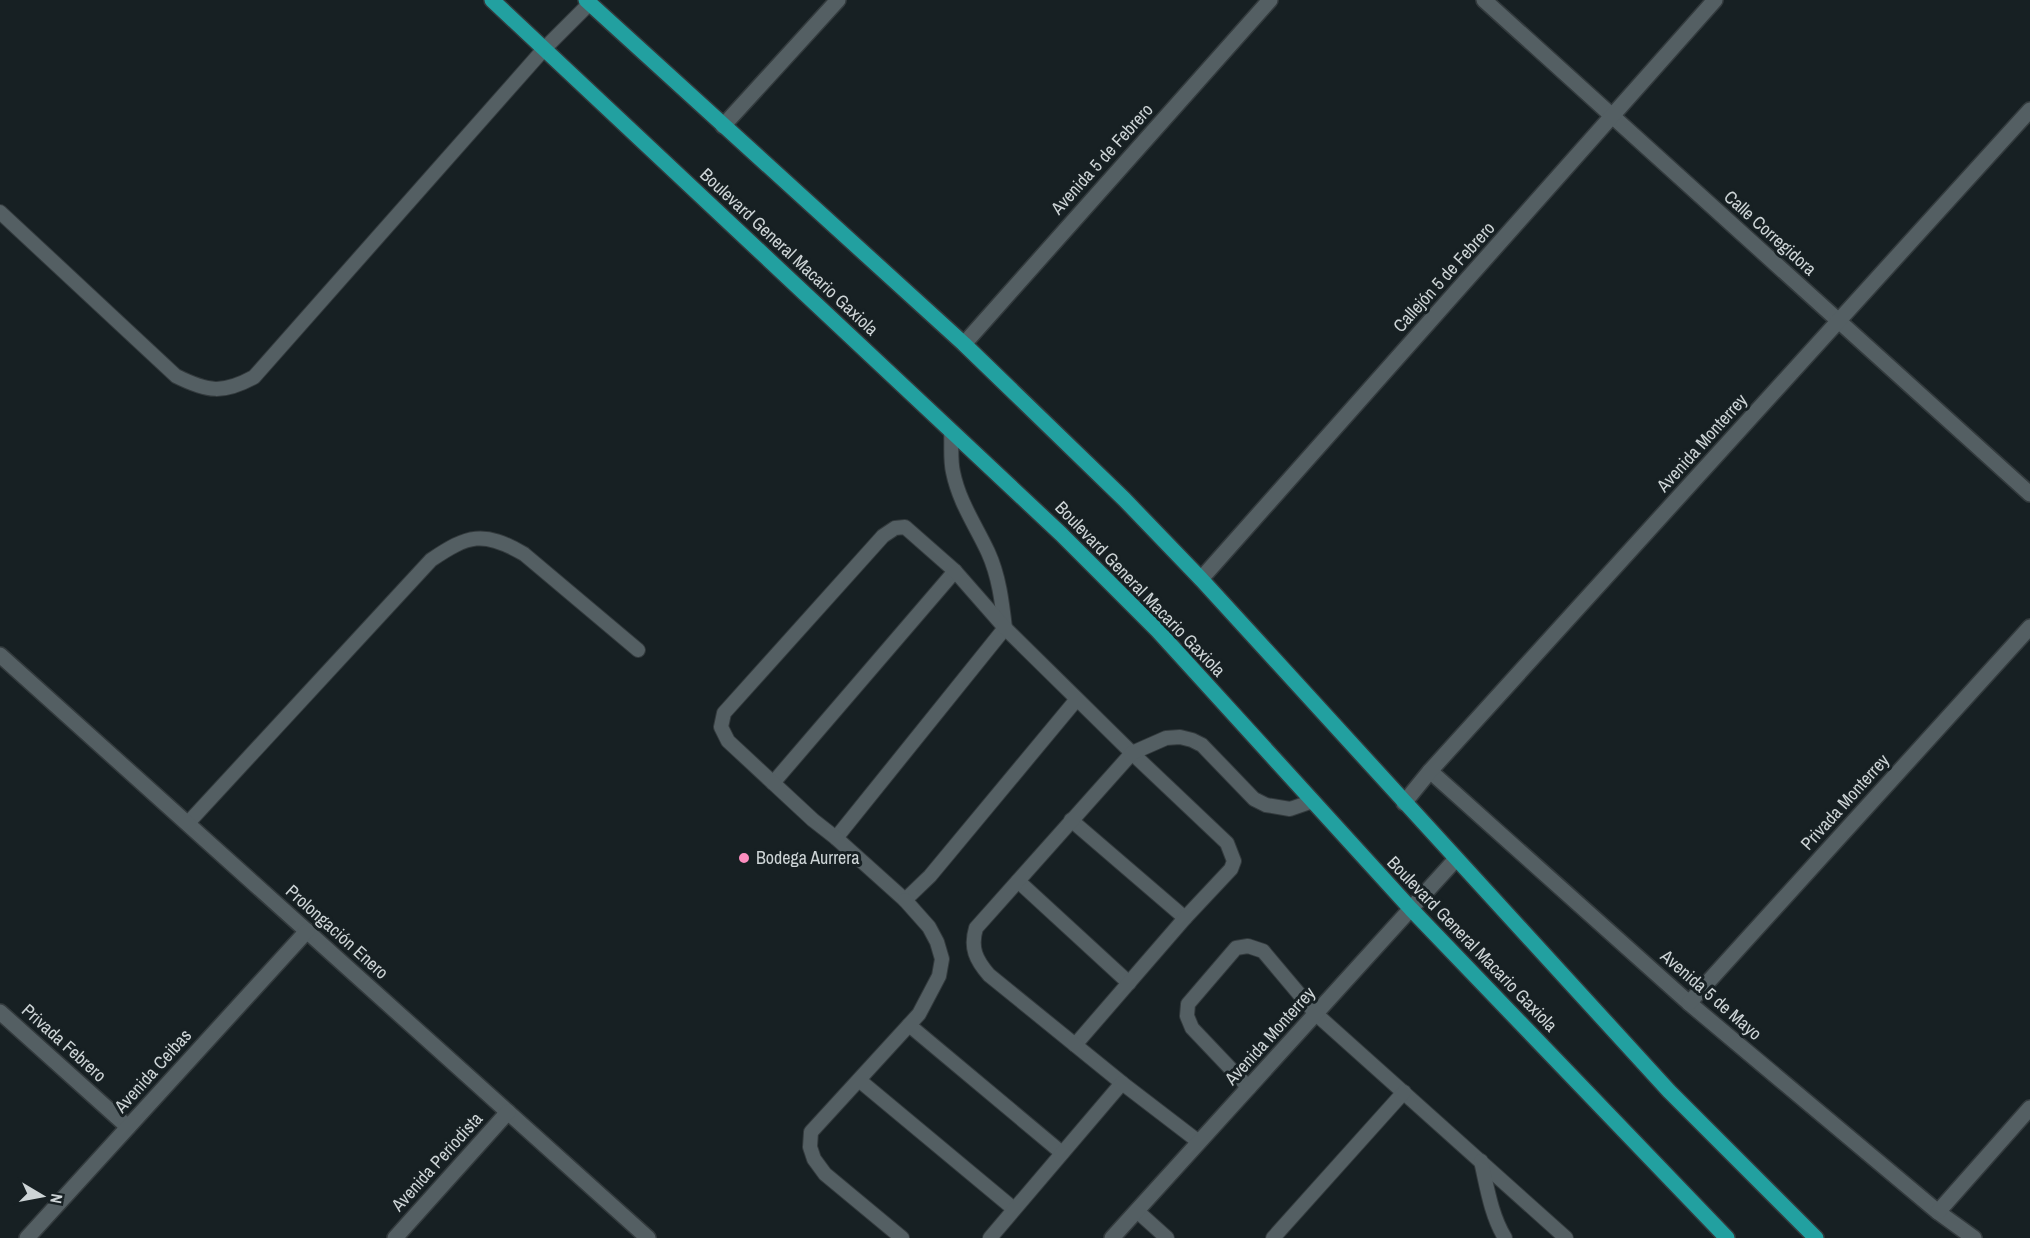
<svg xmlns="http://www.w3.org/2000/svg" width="2030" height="1238" viewBox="0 0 2030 1238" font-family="'Archivo Narrow',sans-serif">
<rect width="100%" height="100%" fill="#172023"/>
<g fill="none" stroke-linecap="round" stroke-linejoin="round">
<g stroke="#333a3d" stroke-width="16">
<g id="service">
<path d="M0 212 176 376C208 392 223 394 254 377L544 49 590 3"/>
<polyline points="773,783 955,571"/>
<polyline points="1071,820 1185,918"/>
<path d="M188 823 431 560C468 535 483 530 524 554L638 650"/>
<path d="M836 838 1005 628C1002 602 999 576 988 552 976 526 959 502 953 472 950 459 952 444 951 431"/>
<polyline points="1018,881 1129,983"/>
<polyline points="909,1025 1062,1153"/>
<polyline points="1075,1045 1185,918 1231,869 1234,861 1227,843 1132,753 1005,628 955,571 905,527 895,528 883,536 724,713 721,727 728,741 813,820 836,838 905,900 930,876 1077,699"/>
<polyline points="859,1080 1014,1209"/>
<path d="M1122 1083 989 975C976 960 970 948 976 928L1132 753 1166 738 1180 737 1192 740 1202 745 1254 799 1266 805 1290 809 1313 801"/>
<polyline points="1249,1088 1192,1028 1187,1016 1188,1004 1236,948 1248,946 1263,951 1316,1014 1566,1238"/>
<path d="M1481 1161C1487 1187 1491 1215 1505 1238"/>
<polyline points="1137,1211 1167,1238"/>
<polyline points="902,1238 825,1174 814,1159 810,1147 811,1132 919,1014 939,976 942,959 937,942 929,927 905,900"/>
<polyline points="990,1238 1122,1083 1199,1142"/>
<polyline points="1273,1238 1404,1092"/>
</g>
</g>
<g stroke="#333a3d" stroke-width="18">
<g id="minor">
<polyline points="1484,0 2030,494"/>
<polyline points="723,126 838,0"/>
<polyline points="964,344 1270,0"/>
<polyline points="1201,579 1715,0"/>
<polyline points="0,655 648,1238"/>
<polyline points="1430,771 1689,1003 1938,1212 1974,1238"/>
<polyline points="1404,803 1430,771 2030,110"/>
<polyline points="1689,1003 2030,627"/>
<polyline points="0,1012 128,1127"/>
<polyline points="1938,1212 2030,1108"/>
<polyline points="27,1238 307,931"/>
<polyline points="395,1238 508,1112"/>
<polyline points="1112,1238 1456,859"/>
</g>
</g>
<g stroke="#333a3d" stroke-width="18">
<g id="primary">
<polyline points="492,0 1061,534 1158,631 1411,909 1727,1238"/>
<polyline points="586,0 964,344 1124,499 1201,579 1669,1091 1816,1238"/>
</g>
</g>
<use href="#service" stroke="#545f63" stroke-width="14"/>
<use href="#minor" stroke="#545f63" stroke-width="15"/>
<use href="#primary" stroke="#22a0a0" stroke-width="15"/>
</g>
<circle fill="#fd8ebf" stroke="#172023" stroke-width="2" cx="744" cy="858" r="6"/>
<g text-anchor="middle" stroke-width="6" stroke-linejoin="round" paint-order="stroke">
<g font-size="18" fill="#cdd4d6" stroke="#172023">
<text transform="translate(1102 159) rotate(-48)" y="6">Avenida 5 de Febrero</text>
<text transform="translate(1770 233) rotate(42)" y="6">Calle Corregidora</text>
<text transform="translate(789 252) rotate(43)" y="6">Boulevard General Macario Gaxiola</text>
<text transform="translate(1444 277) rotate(-48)" y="6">Callejón 5 de Febrero</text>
<text transform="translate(1702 443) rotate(-48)" y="6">Avenida Monterrey</text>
<text transform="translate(1140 589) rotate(46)" y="6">Boulevard General Macario Gaxiola</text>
<text transform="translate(1845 802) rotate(-48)" y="6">Privada Monterrey</text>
<text transform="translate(337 932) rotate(42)" y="6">Prolongación Enero</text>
<text transform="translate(1472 944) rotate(46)" y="6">Boulevard General Macario Gaxiola</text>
<text transform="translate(1711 995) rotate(41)" y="6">Avenida 5 de Mayo</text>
<text transform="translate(1270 1036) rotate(-48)" y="6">Avenida Monterrey</text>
<text transform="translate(64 1043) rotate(42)" y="6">Privada Febrero</text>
<text transform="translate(153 1071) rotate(-48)" y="6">Avenida Ceibas</text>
<text transform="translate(437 1162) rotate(-48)" y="6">Avenida Periodista</text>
</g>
<g font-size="18" fill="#cdd4d6" stroke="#172023" text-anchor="start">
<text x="756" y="864">Bodega Aurrera</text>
</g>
</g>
<g transform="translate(42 1196) rotate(100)" stroke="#172023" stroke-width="4.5" paint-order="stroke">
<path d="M0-4.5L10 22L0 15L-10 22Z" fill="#cdd4d6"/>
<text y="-9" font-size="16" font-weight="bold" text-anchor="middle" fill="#cdd4d6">N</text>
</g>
</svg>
